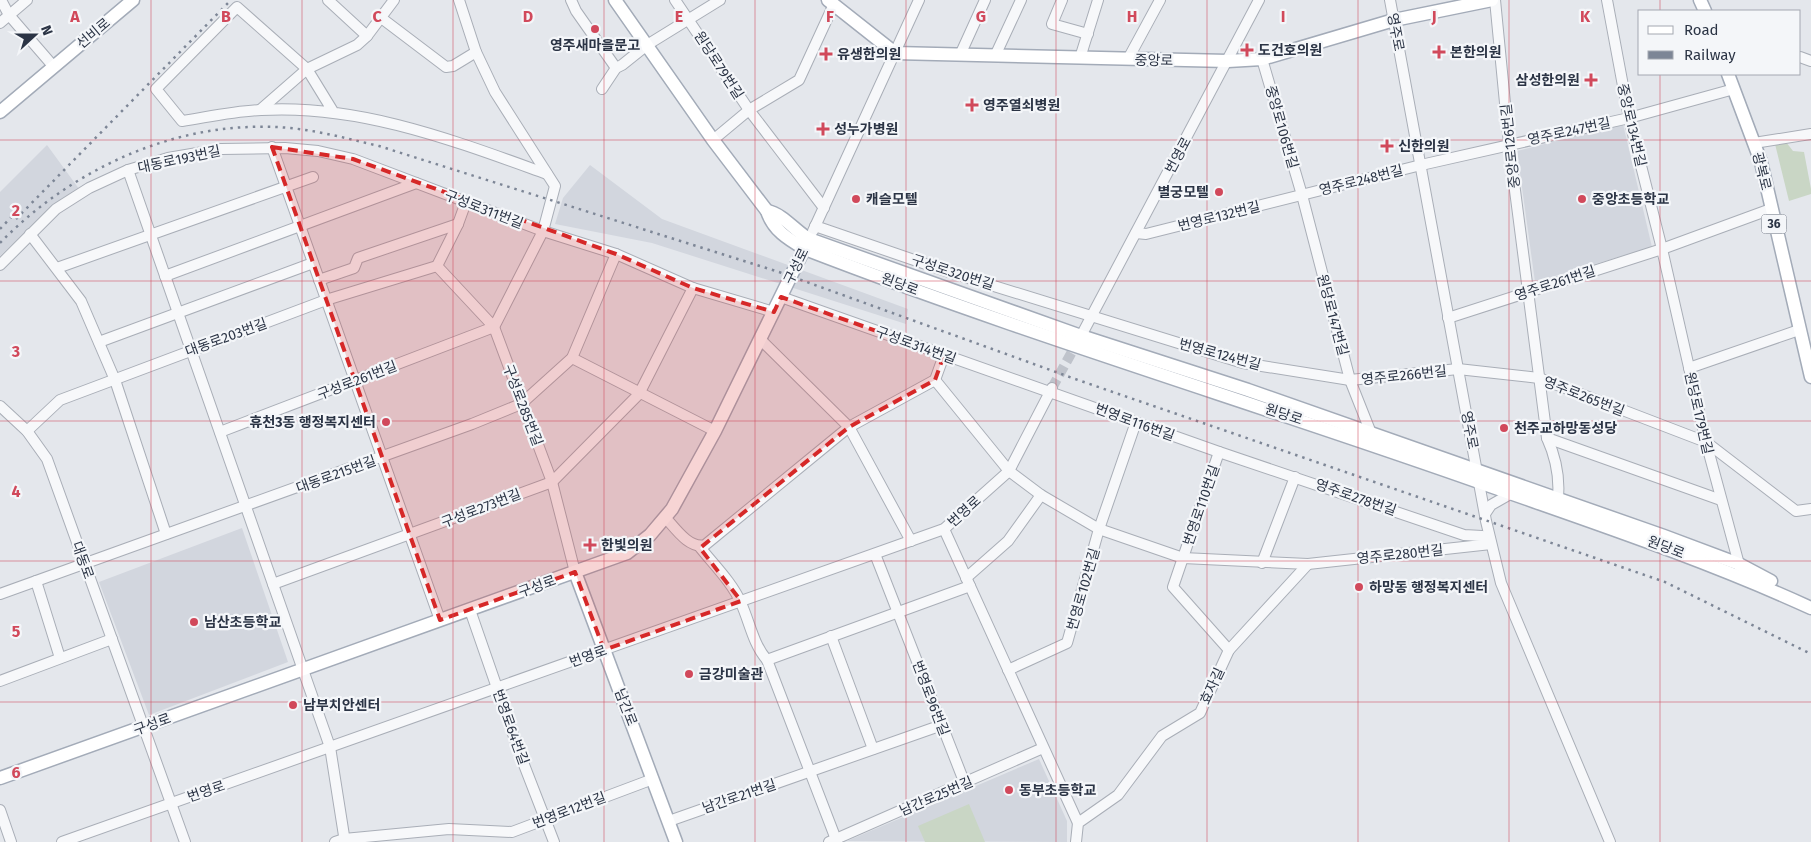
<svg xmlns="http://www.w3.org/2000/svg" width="1811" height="842" viewBox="0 0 1811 842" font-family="'Fira Sans','Noto Sans KR',sans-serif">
<rect width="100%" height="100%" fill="#e4e7ec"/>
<g fill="#d2d6de">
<polygon points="1623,124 1652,247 1535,282 1517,151"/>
<polygon points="47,145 82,193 19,238 0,256 0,192"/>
<polygon points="590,165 662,219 908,309 906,324 652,243 555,224 563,198"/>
<polygon points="242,528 288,662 149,715 99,582"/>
<polygon points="1039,759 1067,821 1067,842 847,841"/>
</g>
<g fill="#c9d6c5">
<polygon points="1786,142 1793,151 1804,152 1811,189 1811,194 1789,201 1775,144"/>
<polygon points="969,804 985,842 925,842 918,826"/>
</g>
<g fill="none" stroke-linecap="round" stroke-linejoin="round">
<polyline stroke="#bfc3cb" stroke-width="10" stroke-dasharray="10 5" stroke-linecap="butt" points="1052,388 1079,339"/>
<g stroke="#a9aeb7" stroke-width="12">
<g id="minor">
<polyline points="1,0 9,15 54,67"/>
<polyline points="571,0 576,11 616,68"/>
<polyline points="675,0 749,110 824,208"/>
<polyline points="1062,0 1052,24 1088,34"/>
<polyline points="1390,0 1486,521 1501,583 1610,842"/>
<path d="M1495 0 1509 144 1547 438C1557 460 1561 481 1557 506"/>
<polyline points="1607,0 1629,118 1662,249 1706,442 1740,568"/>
<polyline points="380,17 446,67 453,66 476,52"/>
<polyline points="0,23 27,0"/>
<polyline points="367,36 394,0"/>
<polyline points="960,55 985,0"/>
<polyline points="995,56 1021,0"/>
<polyline points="1800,57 1811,61"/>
<polyline points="1080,58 1098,0"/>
<polyline points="1128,59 1160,0"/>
<polyline points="1262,59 1302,195 1350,380 1371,433"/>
<polyline points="602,89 616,68 622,65 647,45 720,0"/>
<polyline points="260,110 307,69 357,45 367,36 328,0"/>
<path d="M334 113 307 69 237 7 156 89 182 121C208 117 235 111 261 110 360 104 455 141 547 174"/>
<polyline points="713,140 749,110 799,80 834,4"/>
<polyline points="1754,143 1811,134"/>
<polyline points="272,147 440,620"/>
<polyline points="128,170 330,747 345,842"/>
<polyline points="815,226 952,273 1243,363 1350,380 1458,369 1539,378 1706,442 1796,511 1811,509"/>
<polyline points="813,231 919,0"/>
<polyline points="1136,233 1146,234 1421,165 1629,118 1734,89"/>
<polyline points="30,234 81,301 115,380 166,534"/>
<polyline points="0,265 56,209 89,188 128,170 168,158 221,149 285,148 318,151 353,159 543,231 616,254 693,288 774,312"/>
<polyline points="437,266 494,327 552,482 575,572"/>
<polyline points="437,266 458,224 466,202"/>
<polyline points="57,268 313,177"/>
<polyline points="165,276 416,183"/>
<polyline points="319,280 354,268 358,258 458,224"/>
<polyline points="781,297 1219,452 1464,535 1482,536 1491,544"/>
<polyline points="1448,318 1662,249 1771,209"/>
<polyline points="1081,336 1259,0"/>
<polyline points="760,339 849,427 911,541"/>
<polyline points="99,342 313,263"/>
<polyline points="572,358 715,431"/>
<polyline points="1689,368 1799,330"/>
<polyline points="935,380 1009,471 1041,495 1099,529 1183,558 1308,564 1491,544"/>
<polyline points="0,406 27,431 47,459 185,842"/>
<polyline points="27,431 60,400 326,300 437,266"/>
<polyline points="220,432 494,327 543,231 555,186 495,92 476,52 459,0"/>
<polyline points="1547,438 1721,500"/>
<polyline points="1219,452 1173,587 1229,650"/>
<polyline points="1485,514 1491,505 1512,493"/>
<path d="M665 517C675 528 689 549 705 545L849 427 935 380 944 355"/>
<polyline points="944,529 1078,823"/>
<path d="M699 546C713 564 732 582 741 603 750 623 753 644 767 660L837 842"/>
<polyline points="875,554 965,784"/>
<polyline points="1262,563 1295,477"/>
<polyline points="966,578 1008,541 1041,495"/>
<polyline points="36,581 60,658"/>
<polyline points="273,584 552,482 639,394 693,288"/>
<polyline points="0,594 472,424 521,404 572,358 616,254"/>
<polyline points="470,610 521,757 554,842"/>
<polyline points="831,636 873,749"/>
<polyline points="767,660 970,586"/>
<polyline points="1008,670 1067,643 1099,529 1136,422"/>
<polyline points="0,681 112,639"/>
<polyline points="0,810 11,842"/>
<polyline points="669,821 942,725"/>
<polyline points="62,842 944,529 1009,471 1052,388"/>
<polyline points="335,842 344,839 449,829 512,832 653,779"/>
<polyline points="829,842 1043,748"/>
<polyline points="1076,842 1078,823 1118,795 1162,736 1200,713 1229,650 1308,564"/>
</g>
</g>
<g stroke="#a3abb8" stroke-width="15">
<g id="major">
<path d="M615 0 713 140 767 211C773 230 788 239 805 249 1030 336 1262 405 1490 486 1598 524 1706 560 1811 608"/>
<polyline points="828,0 895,53 1228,61 1262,59 1394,20 1492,0"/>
<polyline points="1700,0 1705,11"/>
<polyline points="1728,74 1761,162 1811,377"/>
<polyline points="0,112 133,0"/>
<path d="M767 211C783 214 795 231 809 239L1081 336 1248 390 1664 536 1739 564 1771 581"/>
<polyline points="575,572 676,842"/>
<polyline points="0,778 627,553 650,535 672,509 715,431 808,241"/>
</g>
</g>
<use href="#minor" stroke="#f7f8fa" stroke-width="10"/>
<use href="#major" stroke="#fff" stroke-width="12"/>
<g stroke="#7d8696" stroke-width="2.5" stroke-dasharray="2.5 5" stroke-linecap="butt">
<polyline points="16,219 231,0"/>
<polyline points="0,229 17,211"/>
<path d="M0 243C74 167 181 118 290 128 320 131 349 139 379 146L779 272 1078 380 1665 582 1811 654"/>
</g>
</g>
<path fill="#d62828" fill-opacity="0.2" stroke="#d62828" stroke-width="4" stroke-dasharray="10 6" stroke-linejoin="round" d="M272 147 353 159 616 254 693 288 774 312 781 297 944 355 935 380 849 427 700 548 741 601 604 650 575 572 440 620Z"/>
<path fill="none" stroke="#d1495b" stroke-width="1" stroke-opacity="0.55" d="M151 0V842M302 0V842M453 0V842M604 0V842M755 0V842M906 0V842M1056 0V842M1207 0V842M1358 0V842M1509 0V842M1660 0V11M1660 74V842M0 140H1811M0 281H1811M0 421H1811M0 561H1811M0 702H1811"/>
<g fill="#d1495b" stroke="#f4f6f9" stroke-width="2">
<circle cx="595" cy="29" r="5"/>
<path d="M1244.5 42.5h5v5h5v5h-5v5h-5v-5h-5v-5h5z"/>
<path d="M1436.5 44.5h5v5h5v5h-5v5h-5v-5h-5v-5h5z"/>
<path d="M823.5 46.5h5v5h5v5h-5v5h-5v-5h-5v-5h5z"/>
<path d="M1588.5 72.5h5v5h5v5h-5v5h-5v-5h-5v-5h5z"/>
<path d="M969.5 97.5h5v5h5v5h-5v5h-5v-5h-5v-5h5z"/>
<path d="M820.5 121.5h5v5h5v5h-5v5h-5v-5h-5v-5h5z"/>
<path d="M1384.5 138.5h5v5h5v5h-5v5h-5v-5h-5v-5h5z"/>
<circle cx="1219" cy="192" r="5"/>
<circle cx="856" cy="199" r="5"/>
<circle cx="1582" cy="199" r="5"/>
<circle cx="386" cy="422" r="5"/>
<circle cx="1504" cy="428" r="5"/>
<path d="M587.5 537.5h5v5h5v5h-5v5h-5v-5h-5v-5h5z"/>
<circle cx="1359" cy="587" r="5"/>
<circle cx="194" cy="622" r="5"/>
<circle cx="689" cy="674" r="5"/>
<circle cx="293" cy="705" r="5"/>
<circle cx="1009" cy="790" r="5"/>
</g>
<g text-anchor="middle" stroke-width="4.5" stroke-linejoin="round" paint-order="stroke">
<rect fill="#f4f6f9" stroke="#676e7b" stroke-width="1" x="1761.5" y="214.5" width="25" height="19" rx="4"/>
<g font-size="12" font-weight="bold" fill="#2b3445">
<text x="1774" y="228">36</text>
</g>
<g font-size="14" fill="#2b3445" stroke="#f4f6f9">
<text transform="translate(1396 32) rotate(79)" y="5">영주로</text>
<text transform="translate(93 33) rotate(-40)" y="5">선비로</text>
<text transform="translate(1154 60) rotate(1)" y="5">중앙로</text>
<text transform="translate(719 65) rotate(57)" y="5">원당로79번길</text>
<text transform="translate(1632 125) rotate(77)" y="5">중앙로134번길</text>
<text transform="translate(1282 127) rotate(74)" y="5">중앙로106번길</text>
<text transform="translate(1569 131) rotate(-12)" y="5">영주로247번길</text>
<text transform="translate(1510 146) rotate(-96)" y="5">중앙로126번길</text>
<text transform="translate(1178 155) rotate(-62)" y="5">번영로</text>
<text transform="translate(179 159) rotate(-12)" y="5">대동로193번길</text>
<text transform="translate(1762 171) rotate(76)" y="5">광복로</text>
<text transform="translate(1361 180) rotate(-14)" y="5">영주로248번길</text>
<text transform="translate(484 209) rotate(21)" y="5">구성로311번길</text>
<text transform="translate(1219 216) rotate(-14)" y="5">번영로132번길</text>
<text transform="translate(796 266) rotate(-64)" y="5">구성로</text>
<text transform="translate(953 272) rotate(18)" y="5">구성로320번길</text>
<text transform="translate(1555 283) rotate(-18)" y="5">영주로261번길</text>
<text transform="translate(900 284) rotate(20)" y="5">원당로</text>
<text transform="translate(1333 315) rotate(75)" y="5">원당로147번길</text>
<text transform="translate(226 337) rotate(-20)" y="5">대동로203번길</text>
<text transform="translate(916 345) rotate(20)" y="5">구성로314번길</text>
<text transform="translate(1220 354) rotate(15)" y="5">번영로124번길</text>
<text transform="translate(1404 375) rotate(-6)" y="5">영주로266번길</text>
<text transform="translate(357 380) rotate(-21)" y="5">구성로261번길</text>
<text transform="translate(1584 396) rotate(21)" y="5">영주로265번길</text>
<text transform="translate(523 405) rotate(69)" y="5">구성로285번길</text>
<text transform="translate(1699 413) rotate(77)" y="5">원당로179번길</text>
<text transform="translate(1284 414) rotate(18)" y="5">원당로</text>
<text transform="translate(1135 422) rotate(20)" y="5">번영로116번길</text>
<text transform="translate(1470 430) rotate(79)" y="5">영주로</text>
<text transform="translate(336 474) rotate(-20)" y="5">대동로215번길</text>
<text transform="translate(1356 497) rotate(19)" y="5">영주로278번길</text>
<text transform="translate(1201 505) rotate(-71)" y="5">번영로110번길</text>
<text transform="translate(481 508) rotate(-21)" y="5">구성로273번길</text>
<text transform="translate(964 511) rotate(-42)" y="5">번영로</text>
<text transform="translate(1666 547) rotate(21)" y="5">원당로</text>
<text transform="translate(1400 554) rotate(-6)" y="5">영주로280번길</text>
<text transform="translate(83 560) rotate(70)" y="5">대동로</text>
<text transform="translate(537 586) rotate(-20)" y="5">구성로</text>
<text transform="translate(1083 589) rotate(-74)" y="5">번영로102번길</text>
<text transform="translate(588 656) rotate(-20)" y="5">번영로</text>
<text transform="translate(1212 686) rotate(-65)" y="5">효자길</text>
<text transform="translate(931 698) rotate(69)" y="5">번영로96번길</text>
<text transform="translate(626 707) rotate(69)" y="5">남간로</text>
<text transform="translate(152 724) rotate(-20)" y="5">구성로</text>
<text transform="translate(511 727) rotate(70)" y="5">번영로64번길</text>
<text transform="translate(206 791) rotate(-19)" y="5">번영로</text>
<text transform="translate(739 796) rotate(-19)" y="5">남간로21번길</text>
<text transform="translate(936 796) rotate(-23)" y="5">남간로25번길</text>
<text transform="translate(569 810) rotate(-21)" y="5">번영로12번길</text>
</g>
<g font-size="14" font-weight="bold" fill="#2b3445" stroke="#f4f6f9" text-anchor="start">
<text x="595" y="50" text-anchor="middle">영주새마을문고</text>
<text x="1258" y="55">도건호의원</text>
<text x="1450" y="57">본한의원</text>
<text x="837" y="59">유생한의원</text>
<text x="1580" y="85" text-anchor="end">삼성한의원</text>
<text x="983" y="110">영주열쇠병원</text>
<text x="834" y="134">성누가병원</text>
<text x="1398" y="151">신한의원</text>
<text x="1209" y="197" text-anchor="end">별궁모텔</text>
<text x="866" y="204">캐슬모텔</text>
<text x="1592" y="204">중앙초등학교</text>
<text x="376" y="427" text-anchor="end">휴천3동 행정복지센터</text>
<text x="1514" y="433">천주교하망동성당</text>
<text x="601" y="550">한빛의원</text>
<text x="1369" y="592">하망동 행정복지센터</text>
<text x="204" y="627">남산초등학교</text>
<text x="699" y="679">금강미술관</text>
<text x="303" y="710">남부치안센터</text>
<text x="1019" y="795">동부초등학교</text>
</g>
</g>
<g font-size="16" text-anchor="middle" font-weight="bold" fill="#d1495b" stroke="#f4f6f9" stroke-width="4.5" stroke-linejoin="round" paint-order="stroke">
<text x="75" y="22">A</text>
<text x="226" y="22">B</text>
<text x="377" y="22">C</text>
<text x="528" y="22">D</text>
<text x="679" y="22">E</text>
<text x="830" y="22">F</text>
<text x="981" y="22">G</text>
<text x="1132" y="22">H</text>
<text x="1283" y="22">I</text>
<text x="1434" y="22">J</text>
<text x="1585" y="22">K</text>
<text x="16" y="216">2</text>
<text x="16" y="357">3</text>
<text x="16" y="497">4</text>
<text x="16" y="637">5</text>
<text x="16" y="778">6</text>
</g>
<rect x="1638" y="10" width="162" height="65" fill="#f4f6f9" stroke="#a4a8b1"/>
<rect x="1648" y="26" width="25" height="8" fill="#ffffff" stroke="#a4a8b1"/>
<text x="1684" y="35" font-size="15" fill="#2b3445">Road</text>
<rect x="1648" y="51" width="25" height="8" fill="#7d8696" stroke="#a4a8b1"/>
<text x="1684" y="60" font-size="15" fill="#2b3445">Railway</text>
<g transform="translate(35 35) rotate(69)" stroke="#f4f6f9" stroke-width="4" paint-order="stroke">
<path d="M0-4L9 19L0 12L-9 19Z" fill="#2b3445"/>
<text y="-8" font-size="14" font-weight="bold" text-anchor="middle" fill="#2b3445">N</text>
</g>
</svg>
